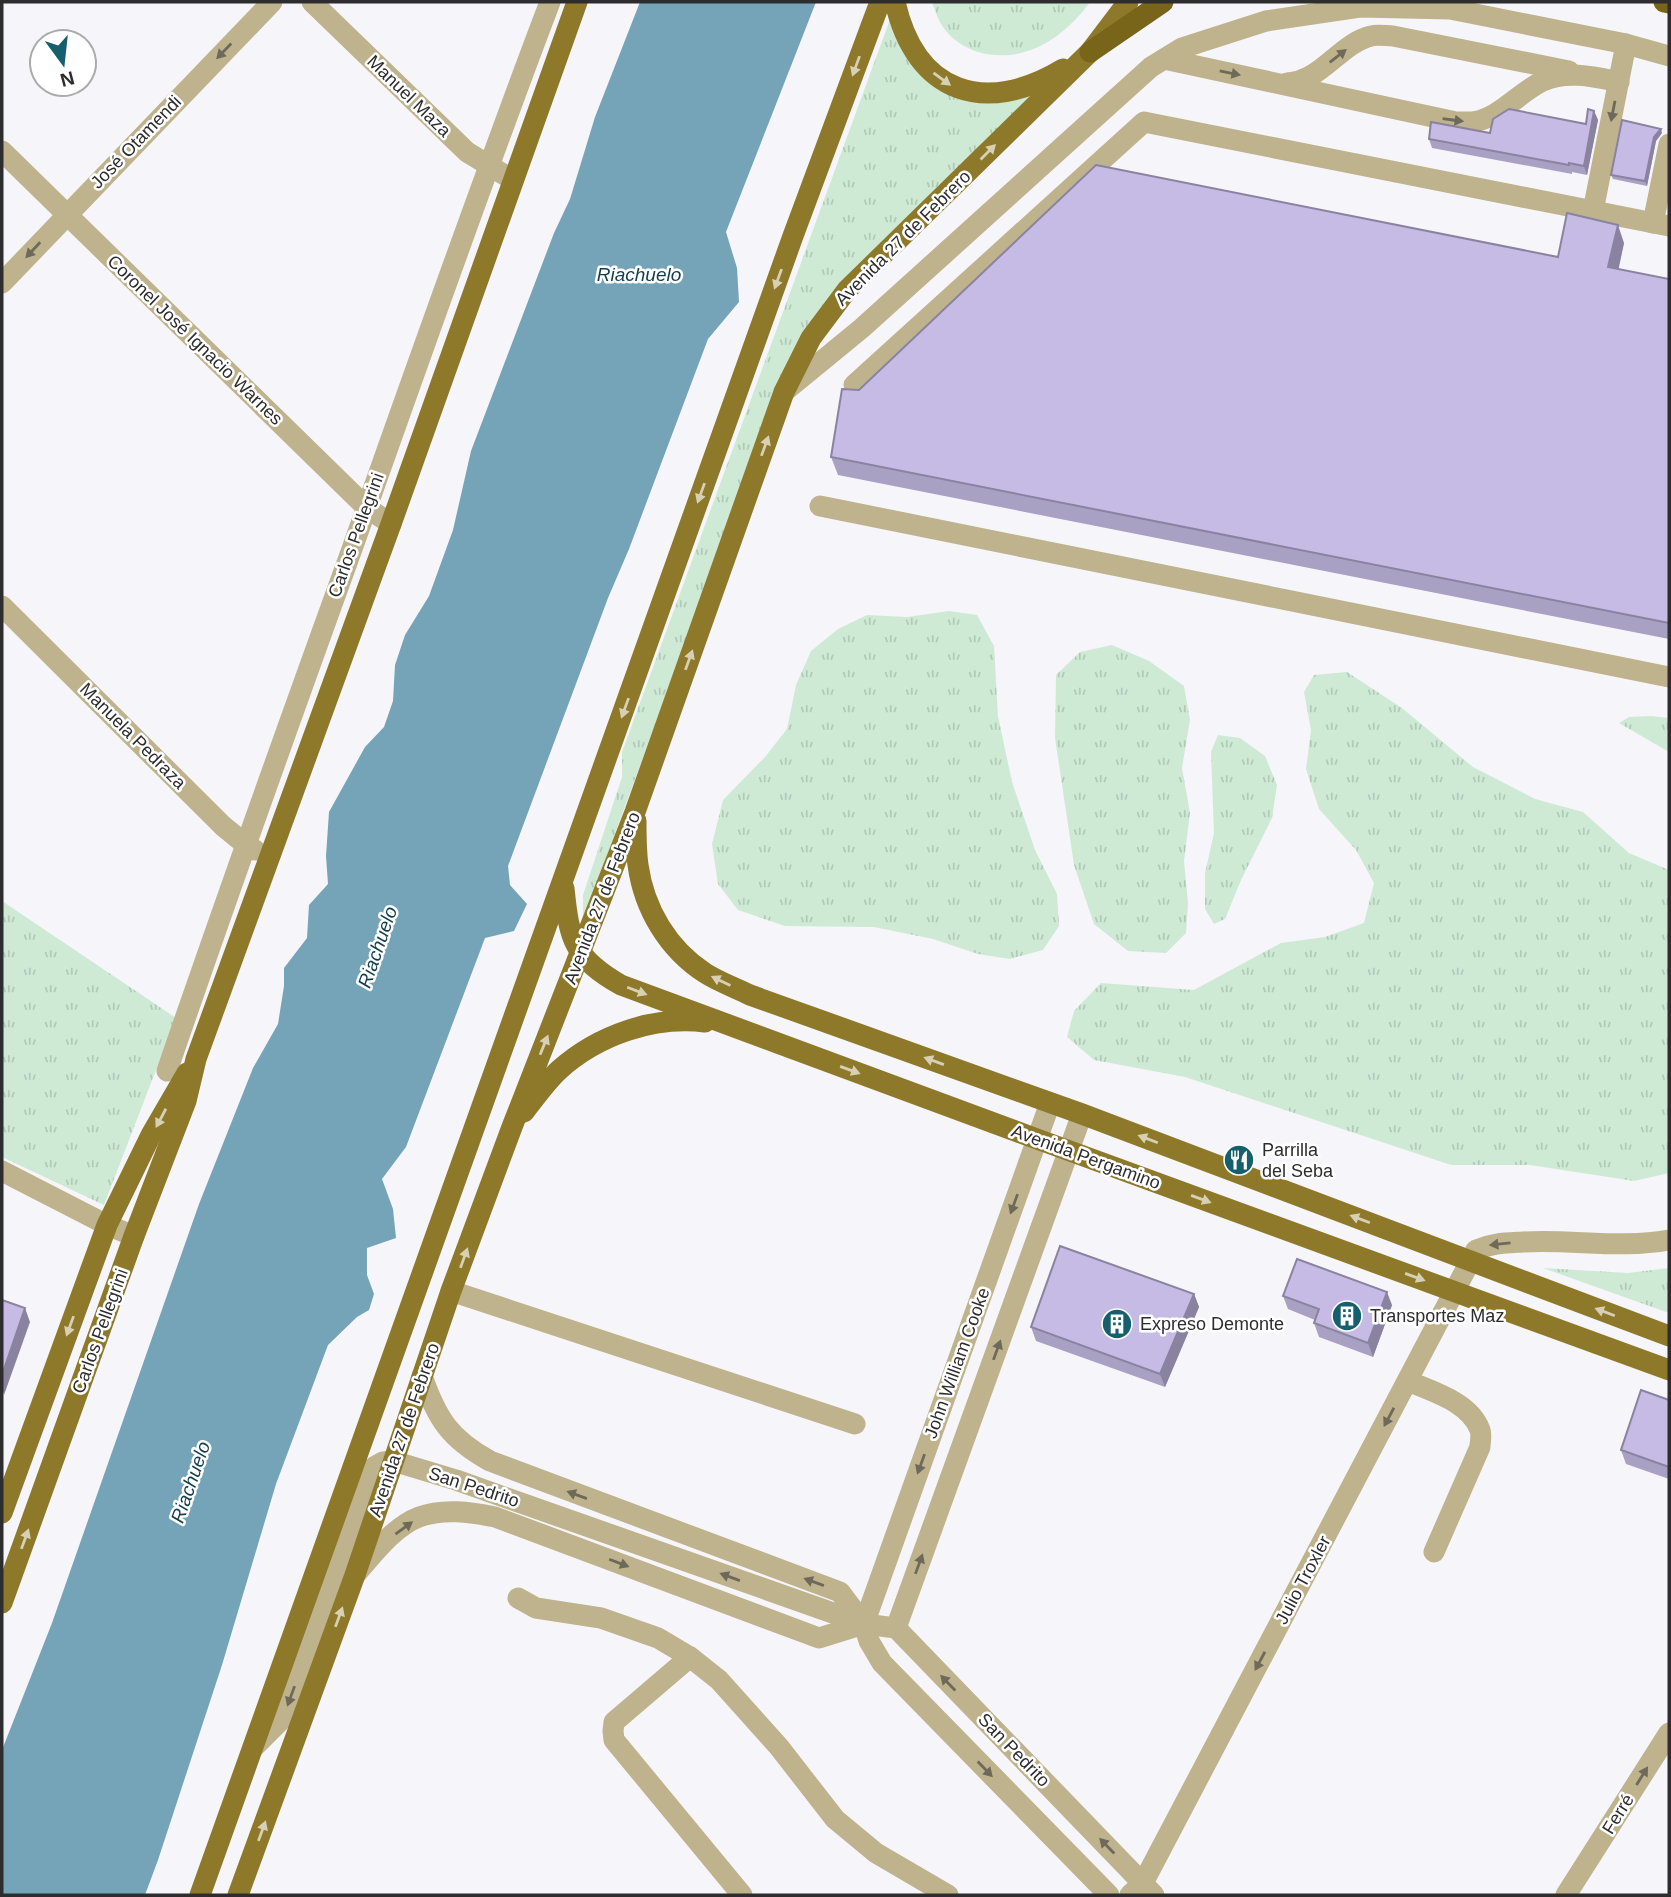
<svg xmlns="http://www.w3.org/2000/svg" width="1671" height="1897" viewBox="0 0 1671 1897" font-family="Helvetica,sans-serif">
<defs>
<pattern id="grass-tufts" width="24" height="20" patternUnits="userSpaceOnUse" patternTransform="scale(1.75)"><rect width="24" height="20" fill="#ceead5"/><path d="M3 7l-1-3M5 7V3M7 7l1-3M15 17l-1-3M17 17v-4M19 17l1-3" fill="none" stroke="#b1c9b7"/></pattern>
</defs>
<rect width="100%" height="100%" fill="#f6f5fa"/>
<g fill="url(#grass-tufts)">
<path d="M932 2H1090C1064 38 1024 65 978 52 965 48 951 39 943 27 938 20 935 10 932 2Z"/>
<polygon points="892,14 939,85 1042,89 793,351 583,920 583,895 622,777 622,752"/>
<polygon points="949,611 977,615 994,646 998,716 1012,782 1035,850 1057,894 1059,926 1043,950 1010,959 978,954 933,939 874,927 785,926 738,910 718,884 712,844 723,800 765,757 787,729 796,685 811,651 838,629 867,615 907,617"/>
<polygon points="1112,645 1149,661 1184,686 1190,720 1182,768 1190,813 1184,861 1188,903 1186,933 1166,953 1128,951 1094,924 1074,865 1055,738 1056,675 1080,652"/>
<polygon points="1347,672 1402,708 1473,767 1535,799 1583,812 1629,853 1669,870 1669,1173 1634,1181 1530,1165 1451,1165 1185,1077 1094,1060 1067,1037 1074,1011 1101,983 1194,990 1281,943 1325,937 1364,923 1374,883 1356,850 1319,809 1306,769 1311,730 1304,692 1314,675"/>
<polygon points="1651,716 1669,718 1669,752 1619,723 1629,717"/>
<polygon points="1218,735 1240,738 1265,756 1277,785 1272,818 1241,880 1225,919 1214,924 1205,909 1205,873 1214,833 1211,752"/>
<polygon points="2,901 176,1018 104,1205 2,1157"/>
<polygon points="1543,1268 1628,1273 1669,1268 1669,1313"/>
</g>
<polygon fill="#75a4b8" points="640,2 816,2 726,232 737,268 739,302 708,339 629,549 608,598 508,866 510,885 527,904 514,931 485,938 406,1147 382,1179 393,1209 396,1238 367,1248 367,1275 374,1294 369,1310 357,1317 328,1345 276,1484 222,1665 158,1860 145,1895 2,1895 2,1750 52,1623 199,1204 253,1068 278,1024 284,986 284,968 307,938 309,905 328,884 326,856 329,812 365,747 384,727 393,701 395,665 405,635 429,596 453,530 471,451 554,233 570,199 595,117"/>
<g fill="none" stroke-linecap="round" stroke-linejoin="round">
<g stroke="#beb38d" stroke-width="21">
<polyline points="312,2 467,152 513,180"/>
<path d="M1164 59 1456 122C1461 122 1467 122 1473 122 1500 118 1519 92 1543 81 1567 70 1595 77 1619 82"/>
<path d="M1287 83C1322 81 1339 44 1371 36 1378 34 1386 36 1393 36L1569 71"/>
<polyline points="2,151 366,507 391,524"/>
<polyline points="1593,211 1626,44"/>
<polyline points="1653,223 1669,144"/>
<polyline points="2,283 272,2"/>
<polyline points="854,385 1144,122 1669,226"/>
<polyline points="784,392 862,328 1151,67 1182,48 1266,21 1360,7 1450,9 1626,44 1669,56"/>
<polyline points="820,506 1669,677"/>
<polyline points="2,606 223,826 245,844 255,850"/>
<path d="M167 1071C227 896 289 723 352 549 417 366 481 183 550 2"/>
<polyline points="2,1171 107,1225 134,1236"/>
<polyline points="451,1291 855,1424"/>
<path d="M422 1376C437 1419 450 1439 490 1461L840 1592 864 1624 869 1641 882 1663 1109 1895"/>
<path d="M1408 1381C1433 1392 1470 1402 1480 1430 1482 1435 1480 1442 1480 1447L1434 1552"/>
<path d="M355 1575C373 1555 393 1527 419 1517 443 1508 471 1512 495 1517L819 1638 864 1624"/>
<polyline points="518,1598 536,1608 601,1618 658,1638 690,1657 719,1680 779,1747 835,1819 876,1853 948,1895"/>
<polyline points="864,1624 1050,1103"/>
<polyline points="896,1628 1082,1114"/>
<polyline points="690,1657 614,1722 613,1731 614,1740 742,1895"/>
<polyline points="254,1747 282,1719 374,1467 383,1462 393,1461 456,1480 864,1624 896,1628 1154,1895"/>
<path d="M1130 1895 1143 1883 1476 1250C1492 1243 1506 1243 1523 1242 1572 1239 1621 1249 1669 1240"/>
<polyline points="1566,1895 1669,1733"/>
</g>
<g stroke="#8e792a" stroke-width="21">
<path d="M895 2C916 94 985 116 1063 69"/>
<path d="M636 821C636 836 636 851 638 865 644 909 668 949 705 973 719 982 736 988 750 995L1082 1114 1669 1336"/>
<path d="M564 888C569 940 574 958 621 985L1037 1139 1669 1370"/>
<path d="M524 1112C535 1098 546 1082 559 1070 598 1035 653 1016 705 1022"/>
<polyline points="2,1513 107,1225 151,1135 187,1073"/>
<polyline points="2,1603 134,1236 186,1101 196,1059 391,524 577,2"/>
<polyline points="200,1895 793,236 880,2"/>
<polyline points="238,1895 355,1575 451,1291 512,1127 635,812 784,392 811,338 847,290 1090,52 1128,2"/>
</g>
<g stroke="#79651a" stroke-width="21">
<polyline points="1664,2 1669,3"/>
<polyline points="1090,52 1163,2"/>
</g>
</g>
<g fill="#a9a1c4">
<polygon points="1594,111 1598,120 1587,175 1572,172 1572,174 1432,148 1429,139 1586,124"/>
<polygon points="1662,133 1656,141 1647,186 1613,179 1611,175"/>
<polygon points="1624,243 1618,269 1669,279 1669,639 838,475 831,457 859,390 1558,257"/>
<polygon points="1194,1294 1199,1307 1165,1387 1036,1341 1031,1327"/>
<polygon points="1283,1296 1392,1305 1373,1357 1319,1337 1314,1323 1315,1320 1288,1309"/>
<polygon points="1669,1400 1669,1479 1626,1464 1621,1450"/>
</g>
<g fill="#8a83a0">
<polygon points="1594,111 1598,120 1587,175 1584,166"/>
<polygon points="1661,129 1662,133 1656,141 1647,186 1645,181 1654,137"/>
<polygon points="1618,225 1624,243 1615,286 1608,267"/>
<polygon points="1387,1292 1392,1305 1373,1357 1368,1343"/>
<polygon points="1194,1294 1199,1307 1165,1387 1160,1374"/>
<polygon points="25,1308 30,1322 4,1395 2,1387 2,1375"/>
</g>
<g fill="#c5bbe4" stroke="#8a83a0" stroke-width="2">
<polygon points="1509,109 1586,124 1588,109 1594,111 1584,166 1569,163 1569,165 1429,139 1431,122 1490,133 1493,119"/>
<polygon points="1622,120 1661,129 1654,137 1645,181 1611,175"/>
<polygon points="1096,165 1558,257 1567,213 1618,225 1608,267 1669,279 1669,623 831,457 842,389 859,390"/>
<polygon points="1060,1246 1194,1294 1160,1374 1031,1327"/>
<polygon points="1297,1259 1387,1292 1368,1343 1314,1323 1319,1309 1283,1296"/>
<polygon points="2,1300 25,1308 2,1375"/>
<polygon points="1641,1390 1669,1400 1669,1467 1621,1450"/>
</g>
<defs><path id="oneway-solid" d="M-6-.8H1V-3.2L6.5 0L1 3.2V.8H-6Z" transform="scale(1.75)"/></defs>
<g fill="#6e6959">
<use href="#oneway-solid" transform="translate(224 51) rotate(134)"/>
<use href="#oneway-solid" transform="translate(1338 56) rotate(-38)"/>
<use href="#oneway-solid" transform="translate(1230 73) rotate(12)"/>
<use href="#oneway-solid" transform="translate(1613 111) rotate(101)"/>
<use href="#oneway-solid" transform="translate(1453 120) rotate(8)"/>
<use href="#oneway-solid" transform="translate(33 250) rotate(133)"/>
<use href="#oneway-solid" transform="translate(1014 1204) rotate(110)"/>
<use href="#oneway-solid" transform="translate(1500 1244) rotate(174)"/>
<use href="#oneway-solid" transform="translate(997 1350) rotate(-70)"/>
<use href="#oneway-solid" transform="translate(1389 1417) rotate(118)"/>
<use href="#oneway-solid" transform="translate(921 1464) rotate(110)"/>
<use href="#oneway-solid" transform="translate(577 1495) rotate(-160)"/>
<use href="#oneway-solid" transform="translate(404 1528) rotate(-36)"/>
<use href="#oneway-solid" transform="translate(619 1563) rotate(21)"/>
<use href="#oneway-solid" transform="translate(919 1564) rotate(-70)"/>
<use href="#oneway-solid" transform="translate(730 1577) rotate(-160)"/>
<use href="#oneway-solid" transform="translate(814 1582) rotate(-160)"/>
<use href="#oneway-solid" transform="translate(1260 1661) rotate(118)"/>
<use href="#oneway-solid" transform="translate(948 1683) rotate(-134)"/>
<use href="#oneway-solid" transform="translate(291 1696) rotate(110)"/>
<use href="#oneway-solid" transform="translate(985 1769) rotate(46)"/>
<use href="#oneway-solid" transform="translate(1642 1776) rotate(-58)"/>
<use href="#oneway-solid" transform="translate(1107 1846) rotate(-134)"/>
</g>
<g fill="#d7d0b4">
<use href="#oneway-solid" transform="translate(856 66) rotate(110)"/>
<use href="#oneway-solid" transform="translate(942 79) rotate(36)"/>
<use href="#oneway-solid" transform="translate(988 152) rotate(-45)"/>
<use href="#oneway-solid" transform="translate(778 279) rotate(110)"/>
<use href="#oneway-solid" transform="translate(765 446) rotate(-70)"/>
<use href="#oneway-solid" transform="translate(701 493) rotate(110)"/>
<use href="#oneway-solid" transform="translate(689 660) rotate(-70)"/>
<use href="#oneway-solid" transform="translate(625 708) rotate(110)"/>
<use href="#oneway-solid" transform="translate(721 981) rotate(-154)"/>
<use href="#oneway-solid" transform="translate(637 991) rotate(21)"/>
<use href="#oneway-solid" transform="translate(544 1045) rotate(-68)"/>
<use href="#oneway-solid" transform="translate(934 1061) rotate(-160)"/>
<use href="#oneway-solid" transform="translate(850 1070) rotate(20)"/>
<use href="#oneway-solid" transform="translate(161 1118) rotate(118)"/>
<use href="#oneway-solid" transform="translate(1148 1139) rotate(-159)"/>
<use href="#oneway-solid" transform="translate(1201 1199) rotate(20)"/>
<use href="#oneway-solid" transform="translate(1360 1219) rotate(-159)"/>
<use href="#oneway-solid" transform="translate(464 1258) rotate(-70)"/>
<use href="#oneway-solid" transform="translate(1415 1277) rotate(20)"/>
<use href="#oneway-solid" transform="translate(1605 1312) rotate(-159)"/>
<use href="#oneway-solid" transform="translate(70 1326) rotate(110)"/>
<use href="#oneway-solid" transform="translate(25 1539) rotate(-70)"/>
<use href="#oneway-solid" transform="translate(339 1617) rotate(-70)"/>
<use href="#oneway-solid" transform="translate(262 1831) rotate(-70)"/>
</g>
<defs>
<g id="restaurant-disc" transform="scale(1.575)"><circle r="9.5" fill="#16606e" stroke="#fff"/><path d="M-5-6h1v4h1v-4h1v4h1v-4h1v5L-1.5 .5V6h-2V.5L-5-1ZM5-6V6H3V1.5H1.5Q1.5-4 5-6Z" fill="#fff"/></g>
<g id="building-disc" transform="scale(1.575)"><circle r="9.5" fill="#16606e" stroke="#fff"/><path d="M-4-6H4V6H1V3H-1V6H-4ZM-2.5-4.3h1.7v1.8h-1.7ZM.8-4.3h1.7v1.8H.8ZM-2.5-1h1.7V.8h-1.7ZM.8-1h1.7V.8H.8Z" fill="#fff"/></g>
</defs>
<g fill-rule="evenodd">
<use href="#restaurant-disc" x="1239" y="1160"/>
<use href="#building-disc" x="1347" y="1316"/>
<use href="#building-disc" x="1117" y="1324"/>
</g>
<g text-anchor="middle" stroke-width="5" stroke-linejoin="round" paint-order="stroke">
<g font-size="18" fill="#2d2d2f" stroke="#fff">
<text transform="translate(409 96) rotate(44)" y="6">Manuel Maza</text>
<text transform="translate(136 142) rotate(-46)" y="6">José Otamendi</text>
<text transform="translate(903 238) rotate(-45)" y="6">Avenida 27 de Febrero</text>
<text transform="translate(195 340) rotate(44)" y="6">Coronel José Ignacio Warnes</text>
<text transform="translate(356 535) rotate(-70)" y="6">Carlos Pellegrini</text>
<text transform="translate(133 736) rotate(45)" y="6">Manuela Pedraza</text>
<text transform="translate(602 898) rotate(-69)" y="6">Avenida 27 de Febrero</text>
<text transform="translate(1086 1157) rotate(20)" y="6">Avenida Pergamino</text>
<text transform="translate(100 1331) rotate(-70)" y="6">Carlos Pellegrini</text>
<text transform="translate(957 1363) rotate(-70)" y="6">John William Cooke</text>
<text transform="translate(404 1430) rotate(-71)" y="6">Avenida 27 de Febrero</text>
<text transform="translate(474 1487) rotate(18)" y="6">San Pedrito</text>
<text transform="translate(1303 1580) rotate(-62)" y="6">Julio Troxler</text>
<text transform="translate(1014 1750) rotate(46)" y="6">San Pedrito</text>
<text transform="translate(1618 1814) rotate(-58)" y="6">Ferré</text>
</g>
<g font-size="18" fill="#2d2d2f" stroke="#fff" text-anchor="start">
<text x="1262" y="1156">Parrilla<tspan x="1262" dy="21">del Seba</tspan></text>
<text x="1370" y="1322">Transportes Maz</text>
<text x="1140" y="1330">Expreso Demonte</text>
</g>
<g font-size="19" font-style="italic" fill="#143e4e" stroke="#fff">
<text x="639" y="281">Riachuelo</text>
<text transform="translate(377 947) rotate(-71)" y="7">Riachuelo</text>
<text transform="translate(190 1482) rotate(-71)" y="7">Riachuelo</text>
</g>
</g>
<rect width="1671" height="1897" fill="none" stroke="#2d2d2f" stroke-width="7"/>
<g transform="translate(63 63) rotate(165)"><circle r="33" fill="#ffffff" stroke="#ababac" stroke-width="2"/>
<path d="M0-5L12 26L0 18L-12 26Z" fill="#16606e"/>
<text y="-10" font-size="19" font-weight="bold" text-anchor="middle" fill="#2d2d2f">N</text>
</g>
</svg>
